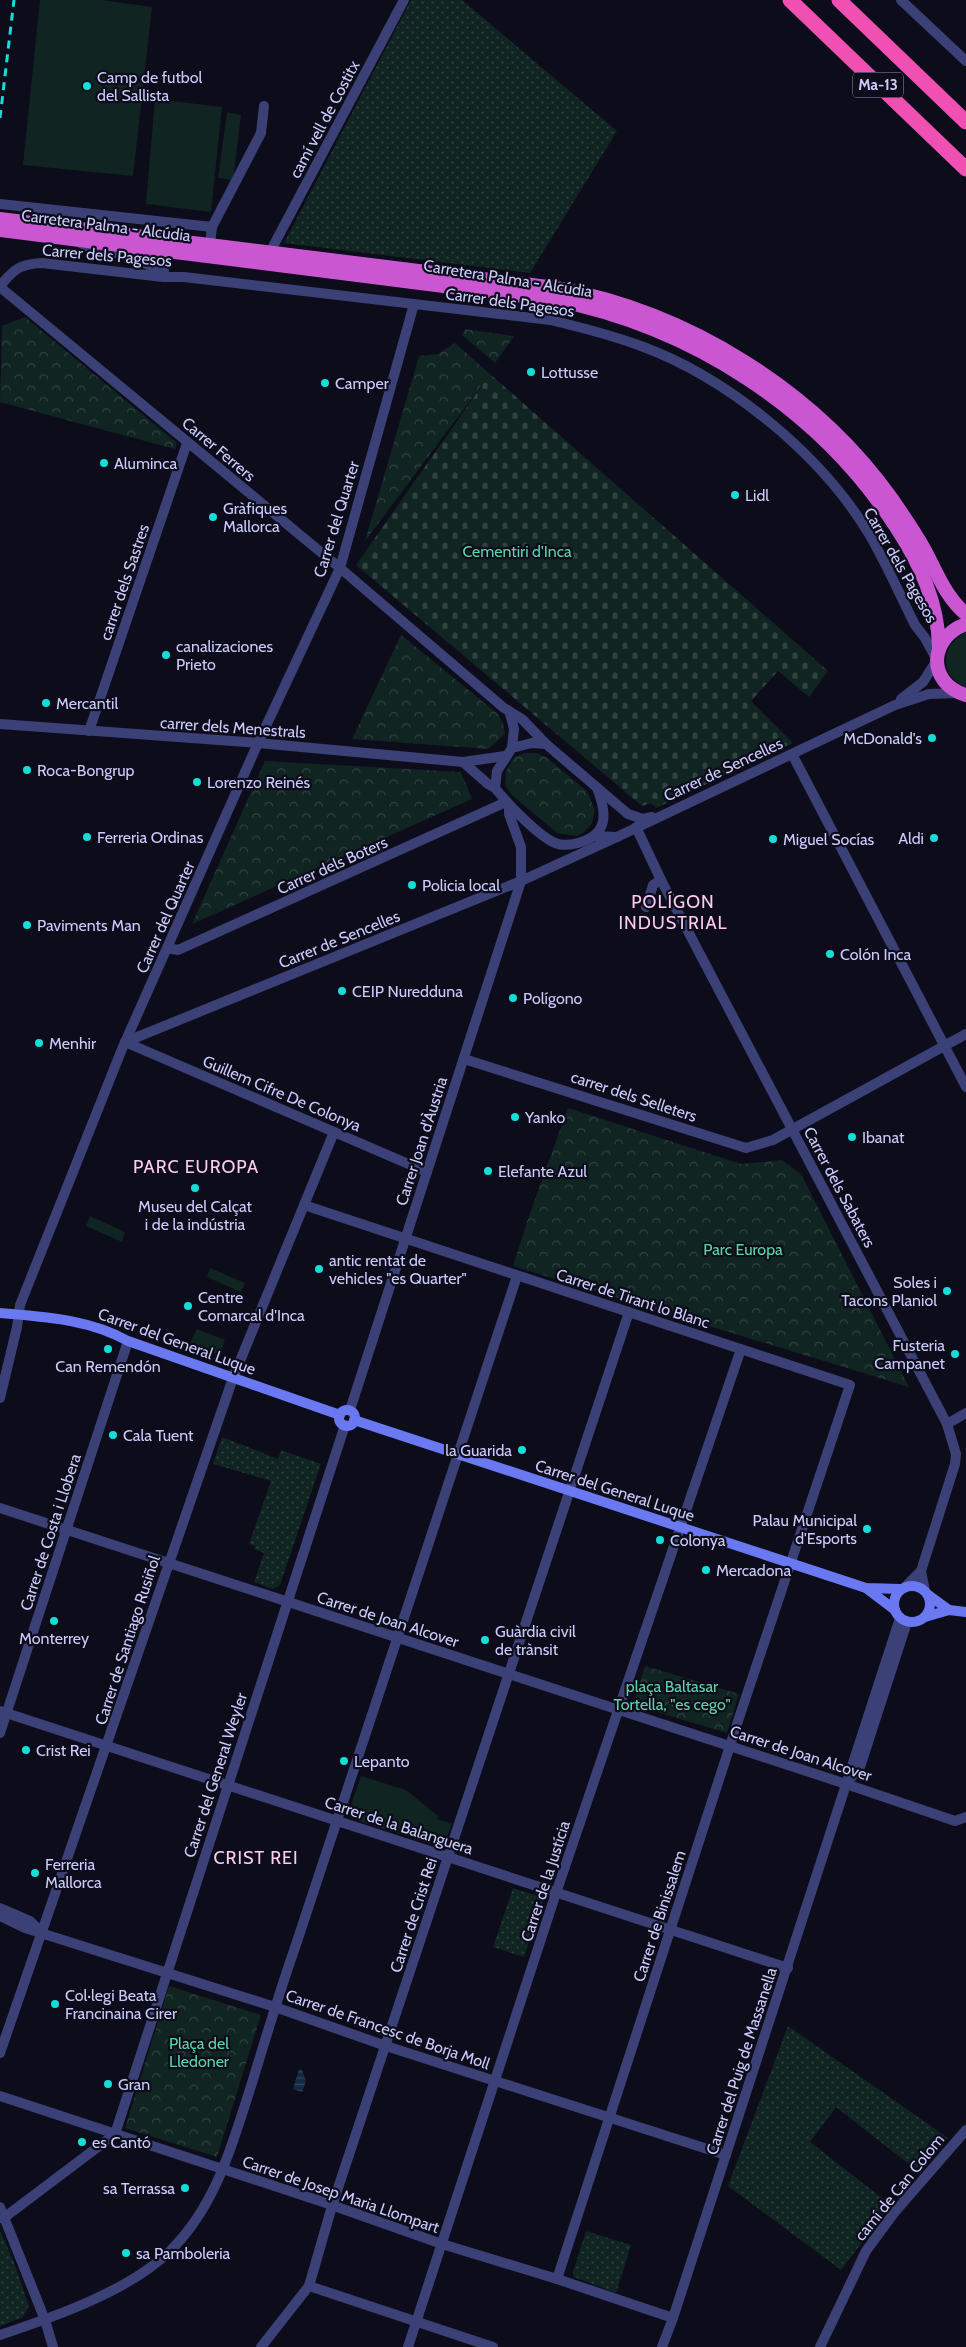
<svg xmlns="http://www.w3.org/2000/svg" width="966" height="2347" viewBox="0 0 966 2347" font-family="Cabin,sans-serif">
<defs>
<pattern id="grass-dots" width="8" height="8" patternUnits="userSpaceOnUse" patternTransform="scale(1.25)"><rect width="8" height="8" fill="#102421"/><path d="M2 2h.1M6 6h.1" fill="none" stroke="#314242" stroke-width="1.8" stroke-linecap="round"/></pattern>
<pattern id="cemetery-stones" width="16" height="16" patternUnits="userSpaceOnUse" patternTransform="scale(1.25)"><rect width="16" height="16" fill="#102421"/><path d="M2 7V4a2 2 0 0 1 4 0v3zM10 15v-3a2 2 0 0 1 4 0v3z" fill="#314242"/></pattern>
<pattern id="park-crowns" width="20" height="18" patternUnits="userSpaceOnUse" patternTransform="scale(1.25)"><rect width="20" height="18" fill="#102421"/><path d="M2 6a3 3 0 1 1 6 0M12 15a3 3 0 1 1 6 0" fill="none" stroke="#314242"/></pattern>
<pattern id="water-rules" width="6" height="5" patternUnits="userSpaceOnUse" patternTransform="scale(1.25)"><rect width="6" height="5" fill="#112a3f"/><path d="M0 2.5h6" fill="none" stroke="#32485c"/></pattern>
</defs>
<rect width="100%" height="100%" fill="#0d0c1b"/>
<g fill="url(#grass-dots)">
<polygon points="411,0 462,0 617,131 530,273 284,243"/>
<polygon points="222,1437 278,1459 281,1450 321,1464 280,1585 273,1589 254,1582 264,1553 254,1549 255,1546 249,1544 271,1481 213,1464"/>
<polygon points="513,1888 541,1897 543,1900 524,1957 493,1947"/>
<polygon points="788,2026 948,2138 915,2169 836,2107 810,2142 891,2205 841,2270 728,2186"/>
<polygon points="0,2230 15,2265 29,2306 23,2317 0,2326"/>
<polygon points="586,2231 631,2245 616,2293 574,2277 573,2272"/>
</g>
<polygon fill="url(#cemetery-stones)" points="490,374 828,671 809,697 778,671 751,701 793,743 656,808 651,803 642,806 356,565"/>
<g fill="url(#park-crowns)">
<polygon points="25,317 177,443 175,449 0,402 2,326"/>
<polygon points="465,329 514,336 495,363 462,335"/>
<polygon points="455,343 490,374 365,541 419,356 438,354"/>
<polygon points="401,635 498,714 503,723 505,734 488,749 352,739"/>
<polygon points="525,753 537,753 546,757 587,791 595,810 592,823 584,832 577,836 557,833 512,795 505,785 506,771 514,757"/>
<polygon points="265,761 461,772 472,799 192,924"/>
<polygon points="568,1108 741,1164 782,1160 801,1174 909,1387 513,1266 529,1216"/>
<polygon points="645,1666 739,1694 727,1733 633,1705"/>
<polygon points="169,1986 261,2015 217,2157 125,2128"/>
</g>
<g fill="#102421">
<polygon points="40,0 102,0 152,7 133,176 23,165"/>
<polygon points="155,99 222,107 211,212 146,204"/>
<polygon points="227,112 241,115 233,180 218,178"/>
<path d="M966 632V687C938 676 941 644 966 632Z"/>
<polygon points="90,1216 125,1232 122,1242 86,1226"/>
<polygon points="210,1268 245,1283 241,1292 207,1277"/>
<polygon points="197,1329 225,1340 219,1355 190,1343"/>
<polygon points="361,1776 406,1790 438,1816 437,1819 452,1824 444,1844 438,1846 352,1819 348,1814"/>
</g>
<polygon fill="url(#water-rules)" points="299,2069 302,2070 306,2081 302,2092 293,2089"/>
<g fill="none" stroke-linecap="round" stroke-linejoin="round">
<g stroke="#3b4176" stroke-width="10">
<polyline points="901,0 966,61"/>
<polyline points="0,204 212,227"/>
<path d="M78 241C100 256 110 249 132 257 144 261 151 269 164 271"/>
<polyline points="209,252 212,227 261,133 264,106"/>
<polyline points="270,252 404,0"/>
<path d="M0 286C14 269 20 264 42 263L163 277H184L550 320C580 327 611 335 641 346 728 378 821 454 869 534 886 563 900 595 915 625L925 638 937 660"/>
<polyline points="0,287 340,568 504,708 522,719 546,744"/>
<polyline points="510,713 514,729 512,748"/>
<polyline points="89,731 187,443"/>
<polyline points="792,754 966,1087"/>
<polyline points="646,907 653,885 661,880"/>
<polyline points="168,948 178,950 506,802"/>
<polyline points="125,1042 521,881 617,837"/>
<polyline points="125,1042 427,1172"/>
<polyline points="464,1059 746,1148 773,1140 966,1034"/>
<polyline points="304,1205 850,1385 739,1718 557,2279"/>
<polyline points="0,1398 17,1327 20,1305 122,1049 258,743 340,568 414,304"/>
<polyline points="350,1410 521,881 521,847 509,814 509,805"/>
<polyline points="947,1424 966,1413"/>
<polyline points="0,1508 846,1784 955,1821 966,1817"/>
<polyline points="0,1711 788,1968"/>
<polyline points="0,1733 128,1341"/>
<polyline points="850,1779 860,1767 907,1622"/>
<polyline points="0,1908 30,1921 40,1931"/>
<polyline points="0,1916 25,1928 275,2007 386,2046 726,2155"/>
<polyline points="0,2053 233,1378 334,1132"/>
<polyline points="0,2096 320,2201 442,2244 557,2279 673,2318"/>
<polyline points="0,2207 45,2320 53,2347"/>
<polyline points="0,2218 5,2217 115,2134 345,1425"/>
<polyline points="309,2286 493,2347"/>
<path d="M0 2335C54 2317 129 2291 170 2251 216 2206 232 2145 251 2086 263 2047 275 2007 288 1968 366 1738 441 1507 517 1276"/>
<polyline points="261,2347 309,2286 332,2206 629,1312"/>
<polyline points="408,2347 556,1893 741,1349"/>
<polyline points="662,2347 673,2318 900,1618"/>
<polyline points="820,2347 866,2251 894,2213 966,2130"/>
</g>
<g stroke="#3b4176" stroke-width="10">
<polyline points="901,699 923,682 937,660"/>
<polyline points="0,724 258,743 463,762 505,756"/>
<polyline points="463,762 488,784 495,788"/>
<path d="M597 788C607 813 609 835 578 843 571 845 563 846 555 843 537 835 507 803 495 788L497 771 512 748 532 743 546 744 628 814 643 819 652 817"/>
<polyline points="636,827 661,880 947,1424 956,1454 955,1464 921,1571 906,1586"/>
<polyline points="595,836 617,837 895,705 929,694 960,693"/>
<polyline points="921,1571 925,1591"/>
</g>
<g stroke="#6a78f2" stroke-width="10">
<path d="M0 1313C44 1317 89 1319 128 1341L340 1415"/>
<circle cx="347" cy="1418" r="8"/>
<polyline points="354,1420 866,1588 901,1589"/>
<circle cx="912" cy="1604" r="18"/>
<polyline points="866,1588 895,1610"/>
<polyline points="927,1594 949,1610"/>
<polyline points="925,1617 949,1610 966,1612"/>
</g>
<g stroke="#ca56d2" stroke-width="14">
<path d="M0 219 556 288C688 312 814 390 892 499 903 515 914 531 923 547 936 570 945 597 966 614"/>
<path d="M0 230 555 300C692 327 820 409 896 527 920 564 938 602 939 647"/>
<path d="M966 624C929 637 926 683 966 695"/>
</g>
<g stroke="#f050b2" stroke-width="15">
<polyline points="790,0 966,169"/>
<polyline points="839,0 966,122"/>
</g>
<polyline stroke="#13ded7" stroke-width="3" stroke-dasharray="8 6" stroke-linecap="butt" points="0,118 14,0"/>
</g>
<g fill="#13ded7" stroke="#0d0c1b" stroke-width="2">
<circle cx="87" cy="86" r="5"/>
<circle cx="531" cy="372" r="5"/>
<circle cx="325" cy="383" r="5"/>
<circle cx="104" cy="463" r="5"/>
<circle cx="735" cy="495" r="5"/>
<circle cx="213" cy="517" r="5"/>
<circle cx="166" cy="655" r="5"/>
<circle cx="46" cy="703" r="5"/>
<circle cx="932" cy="738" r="5"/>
<circle cx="27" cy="770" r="5"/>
<circle cx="197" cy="782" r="5"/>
<circle cx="87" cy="837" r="5"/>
<circle cx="934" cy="838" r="5"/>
<circle cx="773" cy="839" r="5"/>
<circle cx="412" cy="885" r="5"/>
<circle cx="27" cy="925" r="5"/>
<circle cx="830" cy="954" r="5"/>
<circle cx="342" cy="991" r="5"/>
<circle cx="513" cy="998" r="5"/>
<circle cx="39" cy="1043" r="5"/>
<circle cx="515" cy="1117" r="5"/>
<circle cx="852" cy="1137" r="5"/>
<circle cx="488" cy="1171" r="5"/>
<circle cx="195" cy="1188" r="5"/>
<circle cx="319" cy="1269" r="5"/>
<circle cx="947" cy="1291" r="5"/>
<circle cx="188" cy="1306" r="5"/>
<circle cx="108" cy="1349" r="5"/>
<circle cx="955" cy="1354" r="5"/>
<circle cx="113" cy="1435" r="5"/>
<circle cx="522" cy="1450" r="5"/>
<circle cx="867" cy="1529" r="5"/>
<circle cx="660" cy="1540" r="5"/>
<circle cx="706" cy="1570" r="5"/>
<circle cx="54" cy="1621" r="5"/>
<circle cx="485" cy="1640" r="5"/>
<circle cx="26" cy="1750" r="5"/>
<circle cx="344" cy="1761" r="5"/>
<circle cx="35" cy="1873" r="5"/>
<circle cx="55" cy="2004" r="5"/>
<circle cx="108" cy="2084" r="5"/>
<circle cx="82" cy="2142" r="5"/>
<circle cx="185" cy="2188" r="5"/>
<circle cx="126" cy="2253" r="5"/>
</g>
<g text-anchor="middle" stroke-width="4.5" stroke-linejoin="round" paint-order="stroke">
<rect fill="#0d0c1b" stroke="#9192b8" stroke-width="1" x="853" y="72.5" width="50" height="25" rx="4"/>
<g font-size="15" font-weight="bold" fill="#cacbfb">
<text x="878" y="90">Ma-13</text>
</g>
<g font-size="16" fill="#cacbfb" stroke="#0d0c1b" text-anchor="start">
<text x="97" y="83">Camp de futbol<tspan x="97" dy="18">del Sallista</tspan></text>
<text x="541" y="378">Lottusse</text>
<text x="335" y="389">Camper</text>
<text x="114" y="469">Aluminca</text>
<text x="745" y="501">Lidl</text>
<text x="223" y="514">Gràfiques<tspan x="223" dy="18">Mallorca</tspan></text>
<text x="176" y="652">canalizaciones<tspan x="176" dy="18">Prieto</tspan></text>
<text x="56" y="709">Mercantil</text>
<text x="922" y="744" text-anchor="end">McDonald's</text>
<text x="37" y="776">Roca-Bongrup</text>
<text x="207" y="788">Lorenzo Reinés</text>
<text x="97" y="843">Ferreria Ordinas</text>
<text x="924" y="844" text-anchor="end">Aldi</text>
<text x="783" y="845">Miguel Socías</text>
<text x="422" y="891">Policia local</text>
<text x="37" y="931">Paviments Man</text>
<text x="840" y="960">Colón Inca</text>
<text x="352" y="997">CEIP Nuredduna</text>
<text x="523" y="1004">Polígono</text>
<text x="49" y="1049">Menhir</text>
<text x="525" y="1123">Yanko</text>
<text x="862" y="1143">Ibanat</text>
<text x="498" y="1177">Elefante Azul</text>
<text x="195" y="1212" text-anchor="middle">Museu del Calçat<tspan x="195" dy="18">i de la indústria</tspan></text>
<text x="329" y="1266">antic rentat de<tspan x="329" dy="18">vehicles "es Quarter"</tspan></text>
<text x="937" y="1288" text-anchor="end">Soles i<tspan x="937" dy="18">Tacons Planiol</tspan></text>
<text x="198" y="1303">Centre<tspan x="198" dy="18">Comarcal d'Inca</tspan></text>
<text x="945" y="1351" text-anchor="end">Fusteria<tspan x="945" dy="18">Campanet</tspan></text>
<text x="108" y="1372" text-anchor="middle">Can Remendón</text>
<text x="123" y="1441">Cala Tuent</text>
<text x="512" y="1456" text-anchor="end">la Guarida</text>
<text x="857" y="1526" text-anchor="end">Palau Municipal<tspan x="857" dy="18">d'Esports</tspan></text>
<text x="670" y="1546">Colonya</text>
<text x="716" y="1576">Mercadona</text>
<text x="495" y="1637">Guàrdia civil<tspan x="495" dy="18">de trànsit</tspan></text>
<text x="54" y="1644" text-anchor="middle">Monterrey</text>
<text x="36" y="1756">Crist Rei</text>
<text x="354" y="1767">Lepanto</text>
<text x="45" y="1870">Ferreria<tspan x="45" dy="18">Mallorca</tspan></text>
<text x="65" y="2001">Col·legi Beata<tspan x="65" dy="18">Francinaina Cirer</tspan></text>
<text x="118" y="2090">Gran</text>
<text x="92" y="2148">es Cantó</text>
<text x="175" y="2194" text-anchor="end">sa Terrassa</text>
<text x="136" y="2259">sa Pamboleria</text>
</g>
<g font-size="16" fill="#cacbfb" stroke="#0d0c1b">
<text transform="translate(324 119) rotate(-62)" y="6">camí vell de Costitx</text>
<text transform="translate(106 225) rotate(7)" y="6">Carretera Palma - Alcúdia</text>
<text transform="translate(107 255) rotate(5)" y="6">Carrer dels Pagesos</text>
<text transform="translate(508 278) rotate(9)" y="6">Carretera Palma - Alcúdia</text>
<text transform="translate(510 302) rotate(8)" y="6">Carrer dels Pagesos</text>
<text transform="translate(219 449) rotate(40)" y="6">Carrer Ferrers</text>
<text transform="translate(336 519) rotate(-73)" y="6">Carrer del Quarter</text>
<text transform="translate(901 565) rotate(60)" y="6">Carrer dels Pagesos</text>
<text transform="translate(124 582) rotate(-71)" y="6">carrer dels Sastres</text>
<text transform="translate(233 727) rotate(4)" y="6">carrer dels Menestrals</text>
<text transform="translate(723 769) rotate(-25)" y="6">Carrer de Sencelles</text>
<text transform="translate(332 865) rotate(-24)" y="6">Carrer dels Boters</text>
<text transform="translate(165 917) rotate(-66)" y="6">Carrer del Quarter</text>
<text transform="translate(339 939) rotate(-22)" y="6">Carrer de Sencelles</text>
<text transform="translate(282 1093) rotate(23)" y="6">Guillem Cifre De Colonya</text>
<text transform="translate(634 1096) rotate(18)" y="6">carrer dels Selleters</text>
<text transform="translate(421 1141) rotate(-72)" y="6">Carrer Joan d'Àustria</text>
<text transform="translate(840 1187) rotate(62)" y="6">Carrer dels Sabaters</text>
<text transform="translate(633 1298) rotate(18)" y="6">Carrer de Tirant lo Blanc</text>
<text transform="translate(177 1341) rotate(20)" y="6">Carrer del General Luque</text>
<text transform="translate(615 1490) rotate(18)" y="6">Carrer del General Luque</text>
<text transform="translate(50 1532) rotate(-72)" y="6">Carrer de Costa i Llobera</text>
<text transform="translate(388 1619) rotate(18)" y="6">Carrer de Joan Alcover</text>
<text transform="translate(127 1640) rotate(-72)" y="6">Carrer de Santiago Rusiñol</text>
<text transform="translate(801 1753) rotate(18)" y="6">Carrer de Joan Alcover</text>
<text transform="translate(215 1775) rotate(-72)" y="6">Carrer del General Weyler</text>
<text transform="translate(399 1825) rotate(18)" y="6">Carrer de la Balanguera</text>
<text transform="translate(545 1881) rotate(-72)" y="6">Carrer de la Justícia</text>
<text transform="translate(413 1915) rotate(-72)" y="6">Carrer de Crist Rei</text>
<text transform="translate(659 1916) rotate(-72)" y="6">Carrer de Binissalem</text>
<text transform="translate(388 2029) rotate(19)" y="6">Carrer de Francesc de Borja Moll</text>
<text transform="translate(741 2061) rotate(-72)" y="6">Carrer del Puig de Massanella</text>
<text transform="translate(899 2187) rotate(-51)" y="6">camí de Can Colom</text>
<text transform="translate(341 2194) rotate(19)" y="6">Carrer de Josep Maria Llompart</text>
</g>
<g font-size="16" fill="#5ed3a6" stroke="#0d0c1b">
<text x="517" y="557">Cementiri d'Inca</text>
<text x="743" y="1255">Parc Europa</text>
<text x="672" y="1692">plaça Baltasar<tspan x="672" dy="18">Tortella, "es cego"</tspan></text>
<text x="199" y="2049">Plaça del<tspan x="199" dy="18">Lledoner</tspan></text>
</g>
<g font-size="18" letter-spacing="1" fill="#fbccf0" stroke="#0d0c1b">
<text x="673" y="908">POLÍGON<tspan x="673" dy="21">INDUSTRIAL</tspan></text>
<text x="196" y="1173">PARC EUROPA</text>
<text x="256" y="1864">CRIST REI</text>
</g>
</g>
</svg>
